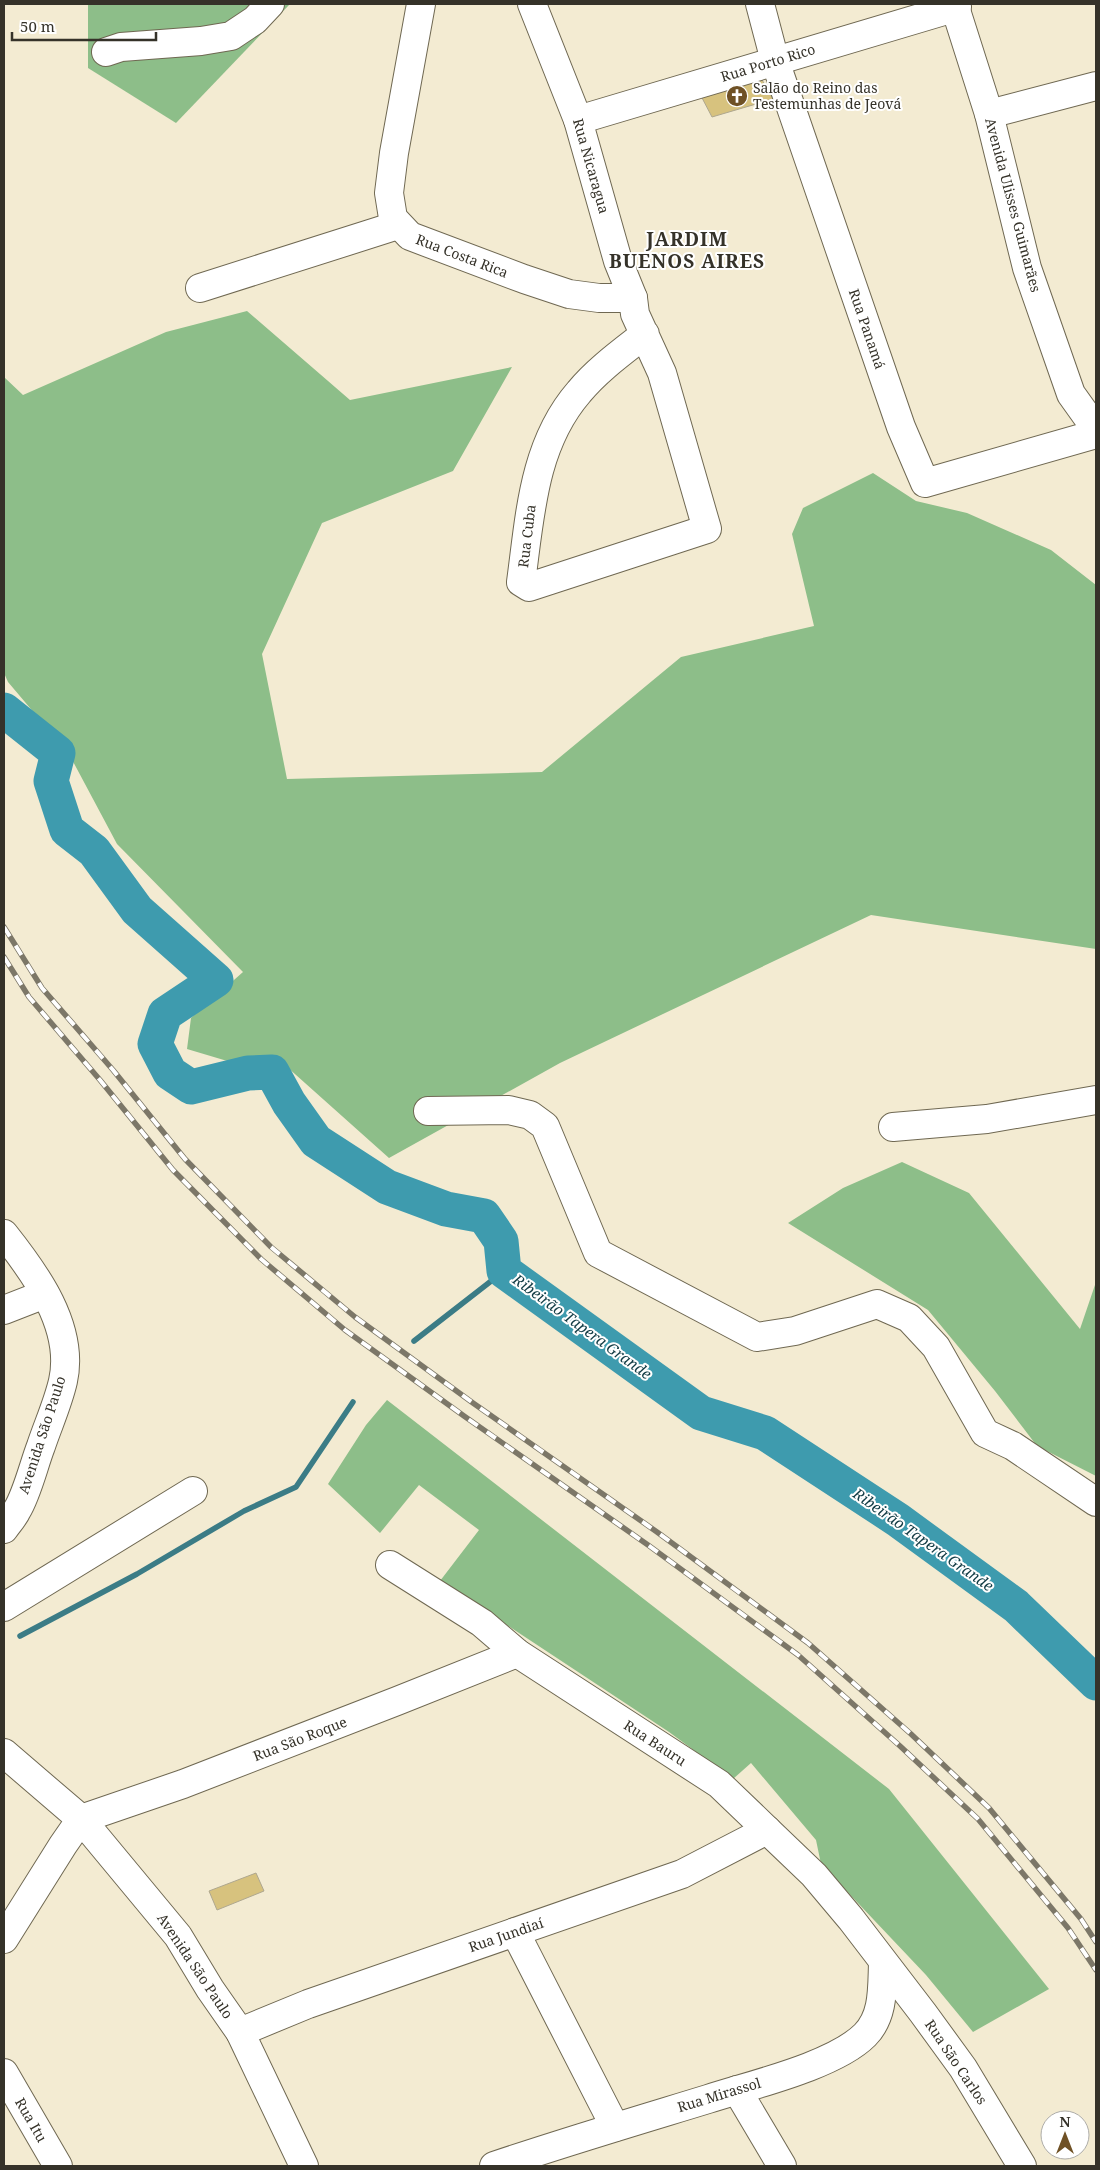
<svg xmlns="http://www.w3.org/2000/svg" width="1100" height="2170" viewBox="0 0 1100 2170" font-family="'Noto Serif',serif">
<rect width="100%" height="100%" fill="#f3ebd2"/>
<g fill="#8dbe89">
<polygon points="88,4 290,4 176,123 88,68"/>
<polygon points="247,311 350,400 512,367 453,471 322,523 262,654 287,779 542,772 681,657 814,626 792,534 803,508 873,473 916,501 967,513 1051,550 1096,585 1096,949 871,915 560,1063 389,1158 277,1058 244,1066 187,1049 191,1018 243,972 117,844 69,754 8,682 4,673 4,377 23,395 166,332"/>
<polygon points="902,1162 969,1193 1080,1329 1096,1282 1096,1476 1037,1446 995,1391 928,1310 788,1223 843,1188"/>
<polygon points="387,1400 889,1789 1049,1989 973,2032 926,1975 821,1864 816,1840 751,1763 733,1779 669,1732 440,1581 479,1530 419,1485 380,1533 328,1484 366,1425"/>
</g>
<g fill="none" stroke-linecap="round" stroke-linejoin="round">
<g stroke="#3b7c86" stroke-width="5.5">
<polyline points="414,1341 504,1271"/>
<polyline points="20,1636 137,1574 244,1511 296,1487 353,1402"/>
</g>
<polyline stroke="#3e9bae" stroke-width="35" points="4,710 58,753 51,781 67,830 94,851 137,910 216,980 165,1014 155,1044 170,1073 191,1087 248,1073 272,1072 289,1103 316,1141 387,1187 446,1209 484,1216 501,1241 504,1271 701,1413 765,1433 898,1520 1016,1606 1096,1683"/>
</g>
<g fill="#d7c27e" stroke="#aea78f">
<polygon points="761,78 773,99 712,117 700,94"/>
<polygon points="256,1873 264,1891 217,1910 209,1891"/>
</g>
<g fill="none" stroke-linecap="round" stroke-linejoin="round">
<g stroke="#6f6852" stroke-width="30">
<g id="minor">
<polyline points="421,4 394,153 389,193 393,218 410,236 524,279 569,294 599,298 633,298"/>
<path d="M532 4 578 120 618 261 633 298 635 314 662 373 707 529 529 587 521 582C530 516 533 445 579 392 597 370 622 352 645 334"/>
<polyline points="760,4 775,61 901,427 925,483 1096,434"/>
<polyline points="106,52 121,47 201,41 231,36 255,20 270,4"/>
<polyline points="989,114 1096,86"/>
<polyline points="578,120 957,7"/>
<polyline points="200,288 398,225"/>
<polyline points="428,1111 509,1110 530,1115 545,1126 598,1253 757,1337 795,1331 877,1304 909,1318 936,1347 985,1433 1013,1446 1096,1502"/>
<polyline points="893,1127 987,1119 1096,1100"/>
<polyline points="4,1310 45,1294"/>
<polyline points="390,1565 482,1623 517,1653 719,1784 767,1830 814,1875 851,1919 923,2013 963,2068 1022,2166"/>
<polyline points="4,1607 193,1491"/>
<polyline points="515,1932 615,2127"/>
<polyline points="4,1939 63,1845 81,1819 183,1784 397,1701 517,1653"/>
<polyline points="240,2032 308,2004 682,1874 767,1830"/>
<polyline points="4,2073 58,2166"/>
<polyline points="737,2090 782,2166"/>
<path d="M494 2166C565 2142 636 2121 708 2099 751 2085 834 2066 865 2035 884 2016 882 1988 883 1963"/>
</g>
</g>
<g stroke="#6f6852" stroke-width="30">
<g id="major">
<polyline points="954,4 989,114 1027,268 1071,394 1096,429"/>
<path d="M4 1234C35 1273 75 1327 63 1381 58 1403 48 1425 41 1446 34 1464 27 1494 17 1510 14 1517 8 1523 4 1529"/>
<polyline points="4,1753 81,1819 178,1936 210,1989 240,2032 304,2166"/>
</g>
</g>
<use href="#minor" stroke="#fff" stroke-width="28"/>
<use href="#major" stroke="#fff" stroke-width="28"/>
<g stroke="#7c7768" stroke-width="5.5">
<g id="rail">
<polyline points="4,927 42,988 113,1070 185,1159 271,1247 355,1317 473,1403 657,1532 808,1643 911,1734 989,1808 1081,1919 1096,1942"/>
<polyline points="4,957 29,997 100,1080 173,1170 261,1259 345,1330 464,1416 648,1545 798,1655 900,1746 978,1819 1068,1928 1096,1970"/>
</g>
</g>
<use href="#rail" stroke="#fff" stroke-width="4" stroke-dasharray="11" stroke-linecap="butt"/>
</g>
<defs>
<g id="church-disc" transform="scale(1.125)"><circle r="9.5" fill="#6f5125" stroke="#fff"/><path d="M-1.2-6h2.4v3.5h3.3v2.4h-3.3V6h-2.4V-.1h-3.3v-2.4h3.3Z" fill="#fff"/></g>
</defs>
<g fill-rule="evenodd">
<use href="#church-disc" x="737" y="96"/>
</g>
<g text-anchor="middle" stroke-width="4" stroke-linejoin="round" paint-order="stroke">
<g font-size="14" fill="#353229" stroke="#fff">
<text transform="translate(768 63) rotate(-17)" y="5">Rua Porto Rico</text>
<text transform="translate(591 166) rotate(74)" y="5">Rua Nicaragua</text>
<text transform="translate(1013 205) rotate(75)" y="5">Avenida Ulisses Guimarães</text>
<text transform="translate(462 256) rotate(21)" y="5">Rua Costa Rica</text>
<text transform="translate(867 329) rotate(71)" y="5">Rua Panamá</text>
<text transform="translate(527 536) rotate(-83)" y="5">Rua Cuba</text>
<text transform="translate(42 1435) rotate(-72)" y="5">Avenida São Paulo</text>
<text transform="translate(300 1739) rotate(-21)" y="5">Rua São Roque</text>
<text transform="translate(655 1743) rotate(33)" y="5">Rua Bauru</text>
<text transform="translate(506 1935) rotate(-19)" y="5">Rua Jundiaí</text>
<text transform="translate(195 1966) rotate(56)" y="5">Avenida São Paulo</text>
<text transform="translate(956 2062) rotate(56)" y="5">Rua São Carlos</text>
<text transform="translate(719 2095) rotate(-17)" y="5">Rua Mirassol</text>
<text transform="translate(31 2120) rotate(60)" y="5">Rua Itu</text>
</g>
<g font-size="14" fill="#353229" stroke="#fff" text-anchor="start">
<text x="753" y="93">Salão do Reino das<tspan x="753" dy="16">Testemunhas de Jeová</tspan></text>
</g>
<g font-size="15" font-style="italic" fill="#123c45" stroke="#fff">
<text transform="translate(582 1327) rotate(36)" y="5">Ribeirão Tapera Grande</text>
<text transform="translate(923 1540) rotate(35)" y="5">Ribeirão Tapera Grande</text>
</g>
<g font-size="19" font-weight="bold" letter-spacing="1" fill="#353229" stroke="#fff">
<text x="687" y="246">JARDIM<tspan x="687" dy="22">BUENOS AIRES</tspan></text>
</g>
</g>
<rect width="1100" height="2170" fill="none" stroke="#353229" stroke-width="10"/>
<g transform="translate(1065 2135)"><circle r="24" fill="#ffffff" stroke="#aeada9"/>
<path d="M0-4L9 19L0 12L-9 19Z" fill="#6f5125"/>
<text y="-8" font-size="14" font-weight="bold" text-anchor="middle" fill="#353229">N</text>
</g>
<path d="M12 32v8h144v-8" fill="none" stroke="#353229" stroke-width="2.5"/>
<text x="20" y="32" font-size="15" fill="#353229" stroke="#ffffff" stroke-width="4" paint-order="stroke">50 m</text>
</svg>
